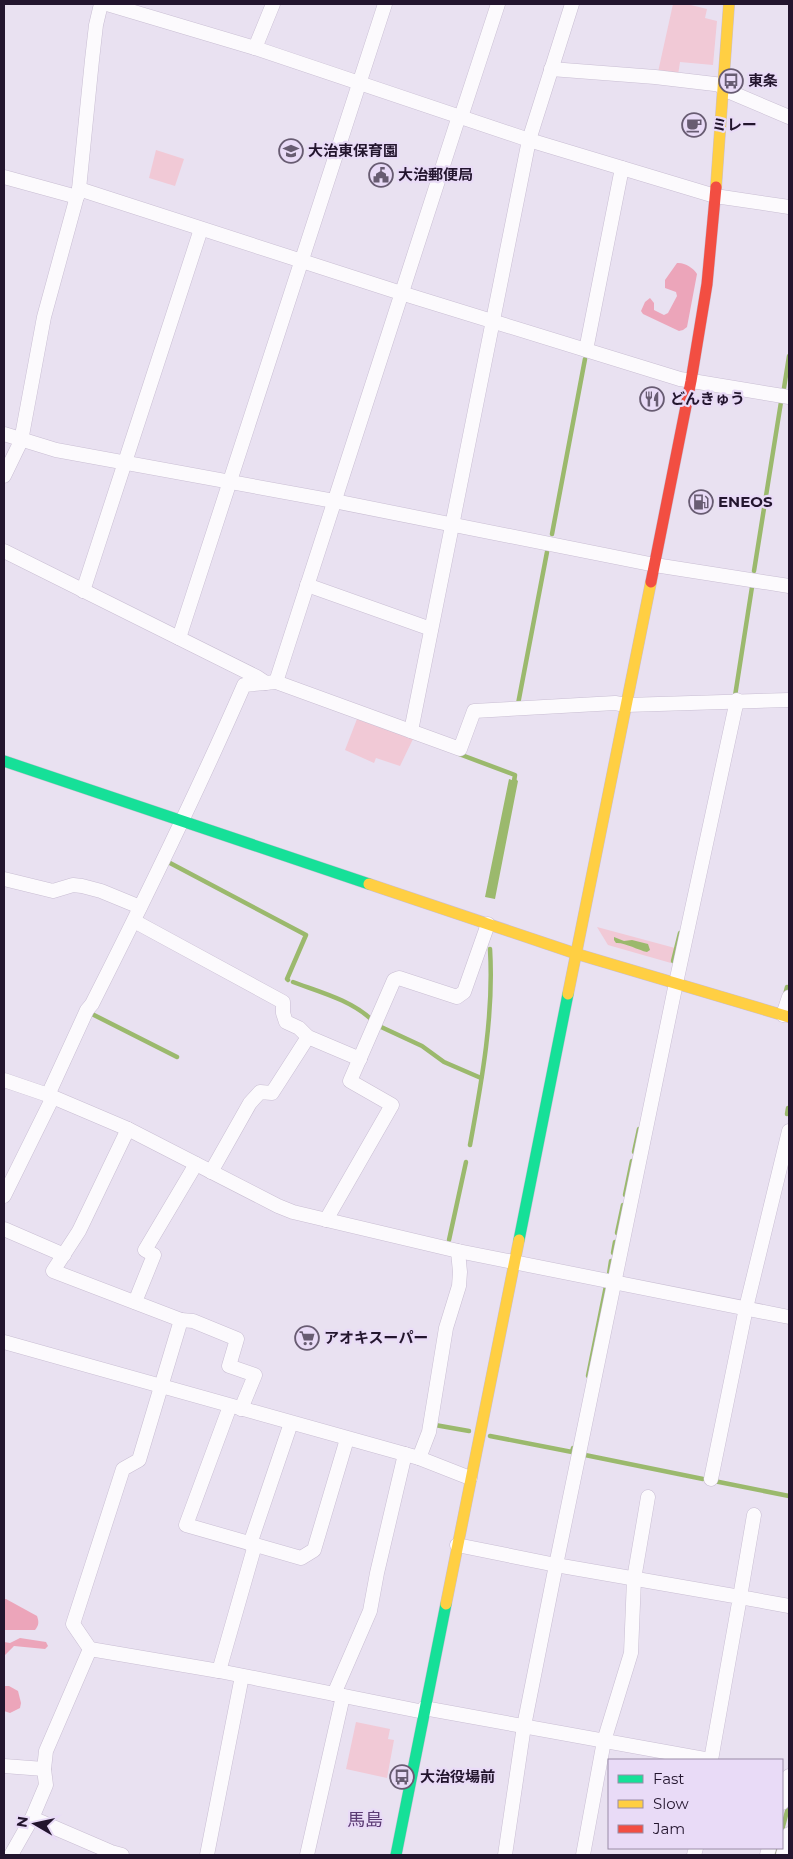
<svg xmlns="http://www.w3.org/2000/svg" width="793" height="1859" viewBox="0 0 793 1859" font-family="Montserrat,'Noto Sans JP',sans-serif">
<rect width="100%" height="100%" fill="#e9e1f1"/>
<g fill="#f1c9d6">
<polygon points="673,4 687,4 707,9 705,18 717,21 713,65 680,62 678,75 658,72"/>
<polygon points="156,150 184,159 175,186 149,178"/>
<polygon points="357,719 413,739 400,766 376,758 374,763 345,750"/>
<polygon points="597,927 675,948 671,963 608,945"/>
<polygon points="356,1722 390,1729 388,1739 394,1740 387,1778 346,1769"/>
</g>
<g fill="#eca5ba">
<path d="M677 263C684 262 694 268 697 274L687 327 683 330 679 331 643 314 641 311 645 302 650 298 654 303V310L664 315 668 313 677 296 676 292 665 288V280Z"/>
<path d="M4 1599H6L37 1616C39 1622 39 1625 35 1630H4Z"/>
<polygon points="20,1638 46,1642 48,1646 45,1649 14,1646 4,1656 4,1642 10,1643"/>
<polygon points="4,1686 9,1686 18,1691 21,1703 20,1708 10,1713 4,1711"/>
</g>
<g fill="#9bb96d">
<polygon points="513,777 518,781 495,899 485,897 509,779 512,780"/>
<path d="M614 937 624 941 632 940 648 944 650 950 647 952C638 950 624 942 616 943L614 940Z"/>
</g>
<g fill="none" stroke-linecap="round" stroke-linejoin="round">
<g stroke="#9bb96d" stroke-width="4.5">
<polyline points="784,388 789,356"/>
<polyline points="552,534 585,359"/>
<polyline points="754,571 781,402"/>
<polyline points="735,696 752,587"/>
<polyline points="516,704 518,704 547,552"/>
<polyline points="459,754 515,775 514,782"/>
<polyline points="170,863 306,935 287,979 288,980"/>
<polyline points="673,961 680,933"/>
<path d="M293 982C320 992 351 1000 372 1020"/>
<polyline points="785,995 787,987"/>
<polyline points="90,1013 177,1057"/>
<polyline points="379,1026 422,1046 444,1062 481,1078"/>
<polyline points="787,1114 788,1108"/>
<path d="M470 1145C482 1080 494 1014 490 949"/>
<polyline points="634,1152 639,1129"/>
<polyline points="625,1195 632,1161"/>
<polyline points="617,1233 623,1205"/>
<polyline points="449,1240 466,1162"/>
<polyline points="613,1253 615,1242"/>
<polyline points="609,1274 611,1261"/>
<polyline points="588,1376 606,1286"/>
<polyline points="435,1425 469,1431"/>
<polyline points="490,1436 572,1452 573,1448"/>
<polyline points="585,1455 703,1479"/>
<polyline points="714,1481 789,1496"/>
<polyline points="782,1830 789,1804"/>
<polyline points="775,1855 777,1848"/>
</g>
<g stroke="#c9bed3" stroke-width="15">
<g id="street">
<polyline points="107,4 255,48 529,140 715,196 789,207"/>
<polyline points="255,48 273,4"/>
<polyline points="551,69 655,77 723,85"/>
<polyline points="723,89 789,117"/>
<polyline points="461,117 498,4"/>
<polyline points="4,177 77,197"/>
<polyline points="79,189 401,293 680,379 789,397"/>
<polyline points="586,350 622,168"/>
<polyline points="4,434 56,450 334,501 655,565 789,586"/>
<polyline points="4,476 21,441 44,317 79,189 92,60 96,25 101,4"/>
<polyline points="4,551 257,677 266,683"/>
<polyline points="307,585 431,629"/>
<polyline points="83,591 201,229"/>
<polyline points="179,638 385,4"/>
<polyline points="276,682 459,116"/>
<polyline points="411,731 529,140 572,4"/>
<polyline points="4,879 53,891 73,885 82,886 101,891 140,907"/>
<polyline points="134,921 283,1002 283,1013 286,1022 299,1028 308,1037 360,1059"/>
<polyline points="783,1015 789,997"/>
<polyline points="4,1080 48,1095 128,1129 278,1206 293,1212 458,1251 789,1317"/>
<path d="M48 1095 87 1010 92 1004C145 899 197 793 244 685L276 682 460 749 474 711 615 703 626 705 789 700"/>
<polyline points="211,1172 250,1103 260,1092 272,1093 308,1037"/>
<polyline points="4,1196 53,1097"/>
<polyline points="326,1220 392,1105 350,1081 394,980 399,978 457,997 464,992 488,924"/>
<polyline points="4,1229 64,1255"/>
<polyline points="135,1302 154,1255 145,1250 196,1164"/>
<polyline points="181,1320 193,1321 237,1339 229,1366 255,1375 241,1409"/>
<polyline points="4,1342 419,1458 470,1478"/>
<polyline points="230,1406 186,1525 301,1558 314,1550 347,1439"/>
<polyline points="419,1458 429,1432 446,1328 459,1286 460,1272 458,1251"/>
<polyline points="711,1479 746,1308 789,1131"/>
<polyline points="754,1515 740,1597 789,1606"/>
<polyline points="250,1544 291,1423"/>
<polyline points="457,1545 556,1565 740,1597 711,1760"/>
<polyline points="90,1649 73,1624 123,1469 139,1460 181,1320 53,1271 79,1231 128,1129"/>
<polyline points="219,1671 255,1545"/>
<polyline points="334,1694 370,1611 377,1573 405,1454"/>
<polyline points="424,1708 710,1760"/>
<polyline points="4,1766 44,1769"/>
<polyline points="782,1803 789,1776"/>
<polyline points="32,1818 111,1852 122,1855"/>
<polyline points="11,1855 32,1818 46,1785 44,1769 46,1751 90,1649 219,1671 424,1712"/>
<polyline points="207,1855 242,1676"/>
<polyline points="307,1855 343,1696"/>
<polyline points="505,1855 524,1726 556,1565 676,983 737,700"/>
<polyline points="583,1855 604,1741 631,1653 634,1579 648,1497"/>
<polyline points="694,1855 696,1848"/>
<polyline points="767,1855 769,1848"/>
<polyline points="783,1855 789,1834"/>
</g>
</g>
<g stroke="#c9bed3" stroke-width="12">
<g id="fast">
<polyline points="4,761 369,884"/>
<polyline points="519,1240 568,994"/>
<polyline points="396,1855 446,1604"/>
</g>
</g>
<g stroke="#c9bed3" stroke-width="12">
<g id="slow">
<polyline points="716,187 729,4"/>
<polyline points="369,884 577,954 789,1017"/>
<polyline points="568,994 651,582"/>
<polyline points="446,1604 519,1240"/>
</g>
</g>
<g stroke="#c9bed3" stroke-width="12">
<polyline id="jam" points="651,582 691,381 707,284 716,187"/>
</g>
<use href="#street" stroke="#fcfafd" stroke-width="14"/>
<use href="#fast" stroke="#16e098" stroke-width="11"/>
<use href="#slow" stroke="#ffcf43" stroke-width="11"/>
<use href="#jam" stroke="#f24e42" stroke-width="11"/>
</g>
<defs>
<g id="bus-ring" transform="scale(1.25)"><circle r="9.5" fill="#e9dbf7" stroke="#685c72" stroke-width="1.5"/><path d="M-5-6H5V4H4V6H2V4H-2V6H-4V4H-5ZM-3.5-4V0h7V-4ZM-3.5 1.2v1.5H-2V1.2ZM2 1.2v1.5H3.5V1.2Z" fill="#685c72"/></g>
<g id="cafe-ring" transform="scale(1.25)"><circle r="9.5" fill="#e9dbf7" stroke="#685c72" stroke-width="1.5"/><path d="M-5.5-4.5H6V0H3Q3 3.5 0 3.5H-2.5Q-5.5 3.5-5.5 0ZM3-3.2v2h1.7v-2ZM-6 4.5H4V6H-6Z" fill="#685c72"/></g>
<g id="school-ring" transform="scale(1.25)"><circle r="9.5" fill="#e9dbf7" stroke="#685c72" stroke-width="1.5"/><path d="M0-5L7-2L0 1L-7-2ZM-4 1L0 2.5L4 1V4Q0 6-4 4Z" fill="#685c72"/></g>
<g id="civic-ring" transform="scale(1.25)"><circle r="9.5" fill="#e9dbf7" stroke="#685c72" stroke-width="1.5"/><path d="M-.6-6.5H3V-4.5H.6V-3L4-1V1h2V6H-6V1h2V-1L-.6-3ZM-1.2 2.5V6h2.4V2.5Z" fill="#685c72"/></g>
<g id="restaurant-ring" transform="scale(1.25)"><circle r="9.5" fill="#e9dbf7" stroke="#685c72" stroke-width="1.5"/><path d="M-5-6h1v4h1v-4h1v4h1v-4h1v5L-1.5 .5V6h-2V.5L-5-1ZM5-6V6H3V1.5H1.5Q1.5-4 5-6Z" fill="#685c72"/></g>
<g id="fuel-ring" transform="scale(1.25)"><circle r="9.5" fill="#e9dbf7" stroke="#685c72" stroke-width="1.5"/><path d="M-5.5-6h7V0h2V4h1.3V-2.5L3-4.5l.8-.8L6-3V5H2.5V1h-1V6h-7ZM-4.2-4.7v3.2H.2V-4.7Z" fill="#685c72"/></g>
<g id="supermarket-ring" transform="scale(1.25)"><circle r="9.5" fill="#e9dbf7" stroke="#685c72" stroke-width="1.5"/><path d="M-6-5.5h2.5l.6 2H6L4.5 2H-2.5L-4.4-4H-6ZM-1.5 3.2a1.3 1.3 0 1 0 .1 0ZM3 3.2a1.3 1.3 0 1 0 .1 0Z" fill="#685c72"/></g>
</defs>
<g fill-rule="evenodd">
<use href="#bus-ring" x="731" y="81"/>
<use href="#cafe-ring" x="694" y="125"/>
<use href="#school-ring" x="291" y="151"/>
<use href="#civic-ring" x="381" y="175"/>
<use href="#restaurant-ring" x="652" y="399"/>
<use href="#fuel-ring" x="701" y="502"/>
<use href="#supermarket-ring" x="307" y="1338"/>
<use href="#bus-ring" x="402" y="1777"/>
</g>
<g text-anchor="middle" stroke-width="4.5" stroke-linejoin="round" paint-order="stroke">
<g font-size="15" font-weight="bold" fill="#23152e" stroke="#e9dbf7" text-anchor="start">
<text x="748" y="86">東条</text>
<text x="712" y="130">ミレー</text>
<text x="308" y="156">大治東保育園</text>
<text x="398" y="180">大治郵便局</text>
<text x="670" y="404">どんきゅう</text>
<text x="718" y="507">ENEOS</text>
<text x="324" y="1343">アオキスーパー</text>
<text x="420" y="1782">大治役場前</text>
</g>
<g font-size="18" fill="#5b3a74" stroke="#e9dbf7">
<text x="365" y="1826">馬島</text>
</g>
</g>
<rect width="793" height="1859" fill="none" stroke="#23152e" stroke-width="10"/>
<rect x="608" y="1759" width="175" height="90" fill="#e9dbf7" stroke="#9a8ca7"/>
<rect x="618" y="1775" width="25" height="8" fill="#16e098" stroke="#9a8ca7"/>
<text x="653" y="1784" font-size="15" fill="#23152e">Fast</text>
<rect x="618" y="1800" width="25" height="8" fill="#ffcf43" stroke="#9a8ca7"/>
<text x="653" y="1809" font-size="15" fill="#23152e">Slow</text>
<rect x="618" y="1825" width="25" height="8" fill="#f24e42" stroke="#9a8ca7"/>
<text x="653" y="1834" font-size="15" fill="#23152e">Jam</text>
<g transform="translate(35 1824) rotate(279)" stroke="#e9dbf7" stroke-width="4" paint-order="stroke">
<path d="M0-4L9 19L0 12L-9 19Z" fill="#23152e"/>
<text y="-8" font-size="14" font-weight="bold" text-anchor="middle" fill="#23152e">N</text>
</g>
</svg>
